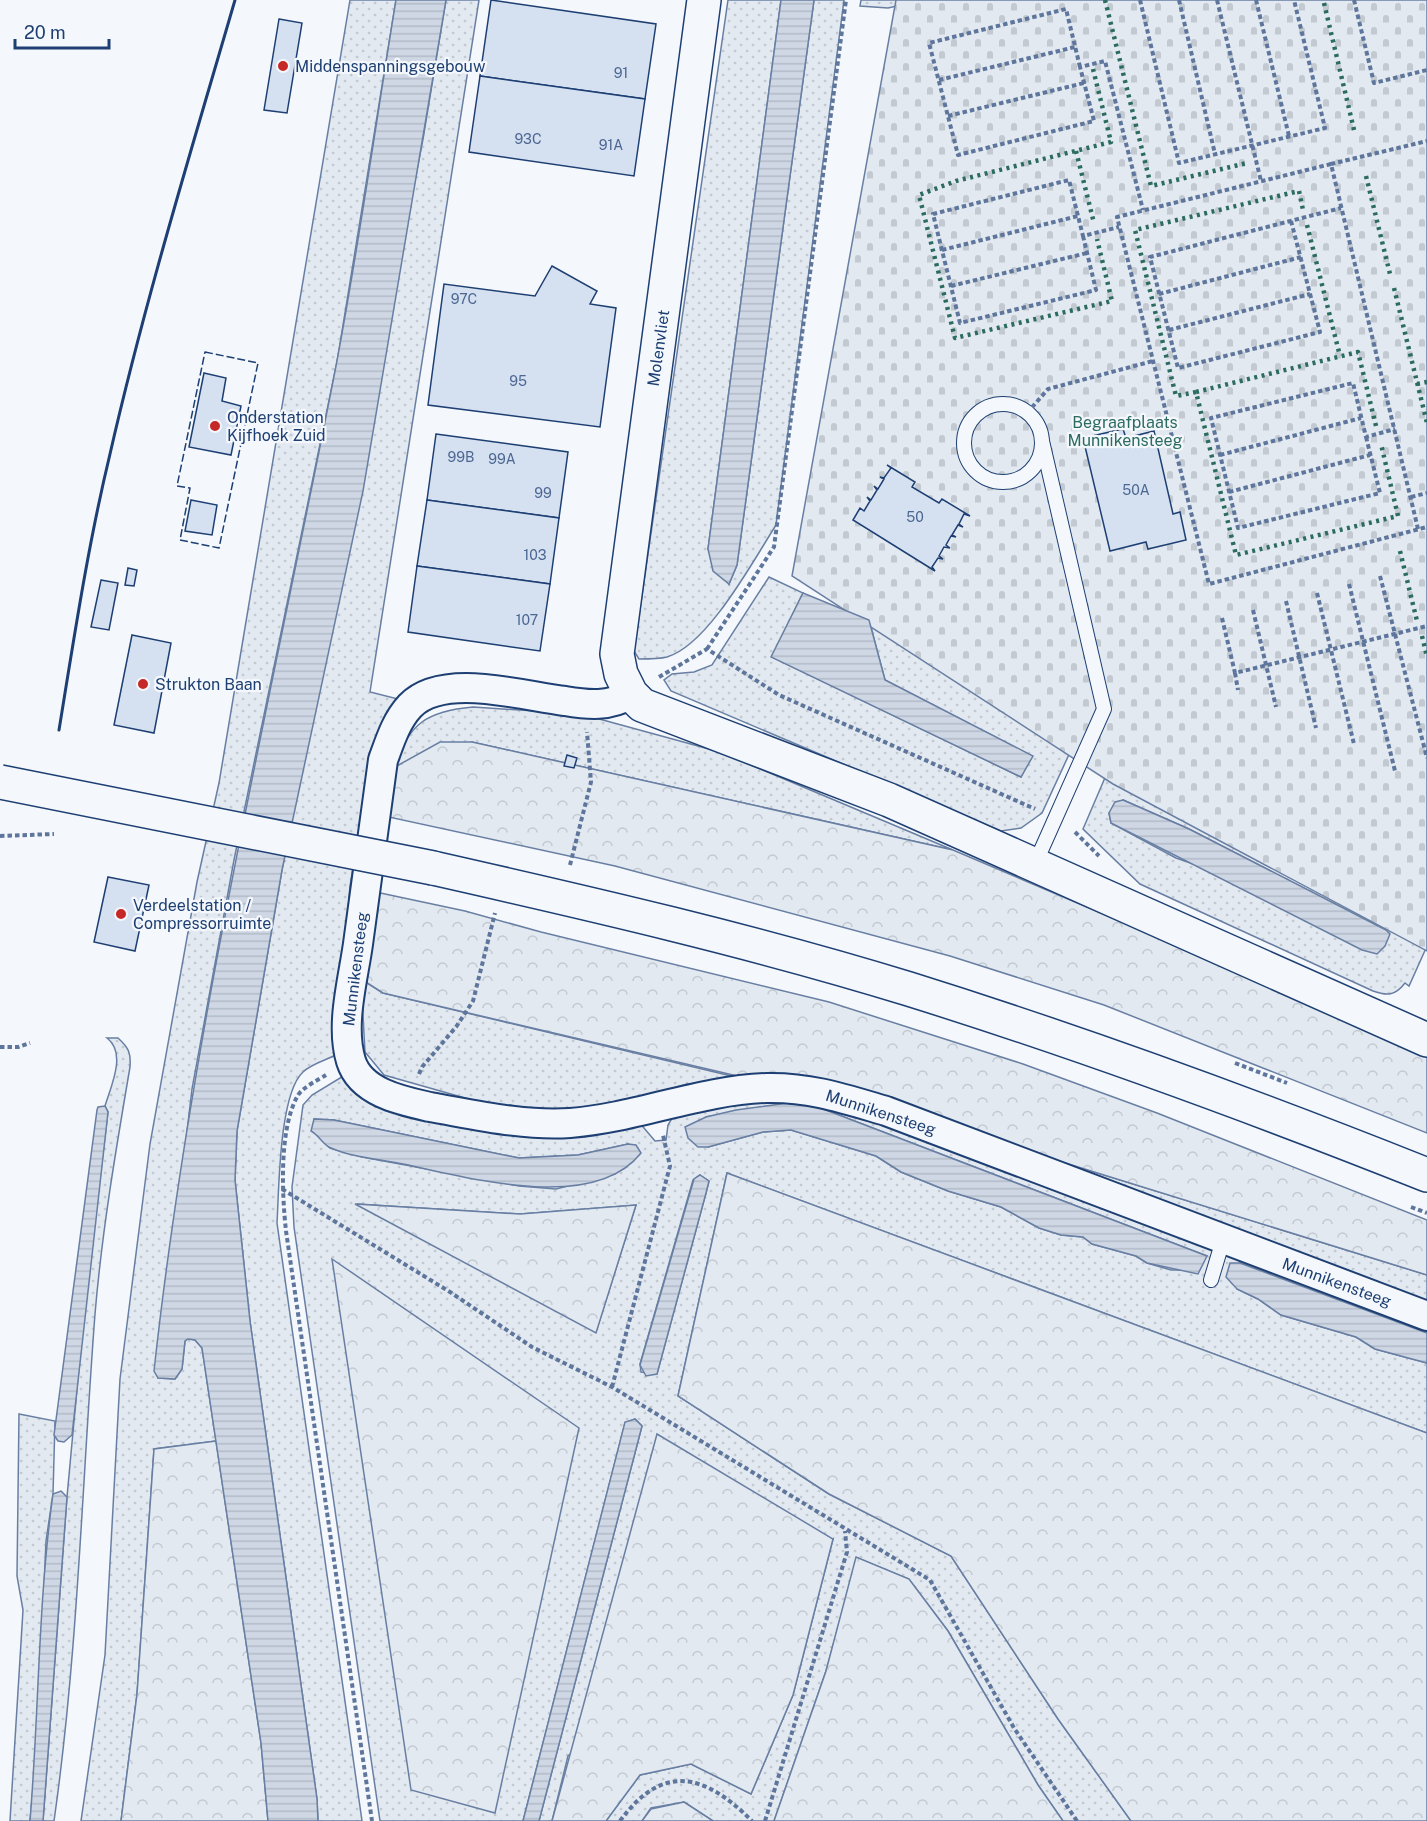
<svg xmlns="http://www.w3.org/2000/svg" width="1427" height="1821" viewBox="0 0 1427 1821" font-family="'Public Sans',sans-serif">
<defs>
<pattern id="grass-dots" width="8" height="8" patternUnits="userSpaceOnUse" patternTransform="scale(1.5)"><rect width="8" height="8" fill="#e3e9f0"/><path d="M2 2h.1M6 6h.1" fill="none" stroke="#c2c9d1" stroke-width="1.8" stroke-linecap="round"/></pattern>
<pattern id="forest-crowns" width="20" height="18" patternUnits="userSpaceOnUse" patternTransform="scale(1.5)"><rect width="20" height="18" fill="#e3e9f0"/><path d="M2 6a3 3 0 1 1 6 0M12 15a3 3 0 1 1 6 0" fill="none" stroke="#c2c9d1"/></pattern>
<pattern id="cemetery-stones" width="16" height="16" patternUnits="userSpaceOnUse" patternTransform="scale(1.5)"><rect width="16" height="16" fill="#e3e9f0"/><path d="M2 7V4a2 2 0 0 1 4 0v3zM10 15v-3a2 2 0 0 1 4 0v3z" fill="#c2c9d1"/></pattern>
<pattern id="water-rules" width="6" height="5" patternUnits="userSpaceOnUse" patternTransform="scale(1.5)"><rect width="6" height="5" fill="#cfd7e4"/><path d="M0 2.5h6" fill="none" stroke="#b1bac7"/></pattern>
</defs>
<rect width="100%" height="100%" fill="#f4f7fb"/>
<g fill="url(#grass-dots)" stroke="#687fa3" stroke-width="1.5" fill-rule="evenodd">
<polygon points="350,0 396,0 337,362 234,860 192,1089 158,1378 175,1379 182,1369 185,1341 188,1338 195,1340 202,1348 216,1441 154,1449 137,1694 121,1821 81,1821 105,1655 120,1379 150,1144 197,882 219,783"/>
<path d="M446 0H479L370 692 398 699 363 808 350 886 336 1055C326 1060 311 1064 303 1072 279 1094 279 1190 277 1223L362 1821H318L317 1799 250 1321 235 1180 237 1131 282 870 423 139Z"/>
<path d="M728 0H781L708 549 729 584 737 565 814 0H844L776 525C753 561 708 645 667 657 659 659 648 659 639 659L634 651Z"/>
<polygon points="861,0 924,0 888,8 860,6"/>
<polygon points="769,577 803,593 772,657 1021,777 1032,756 885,680 869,620 1090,709 1042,813 1021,828 1001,831 671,691 664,680 672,674 694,672 712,665"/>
<path d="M473 707 581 714 720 752 953 850 472 742 395 767C408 723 428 711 473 707Z"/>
<path d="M1107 773 1427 946 1409 986 1405 983C1395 996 1387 996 1373 991L1140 884 1083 829ZM1123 800 1189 829 1386 930 1176 858 1111 823 1109 813Z"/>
<polygon points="361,979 383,993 744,1079 687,1084 617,1104 542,1112 472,1100 384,1075 365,1052"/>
<path d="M107 1038H118C129 1048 131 1053 130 1067 116 1149 102 1231 95 1314 82 1483 78 1653 54 1821H43L67 1497 84 1313 108 1112 105 1106C111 1086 127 1053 107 1038Z"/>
<path d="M345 1075 358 1089 638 1121 655 1141 666 1140 668 1125 675 1113 698 1106 815 1099 1427 1323V1333L1240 1263 1237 1289 1258 1299 1281 1315 1356 1337 1375 1349 1427 1363V1433L727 1173 678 1396 829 1494 951 1556 1058 1719 1131 1821H1063L1038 1785 948 1631 909 1579 857 1558 826 1671 774 1821H713L684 1802 651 1808 642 1821H606L640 1775 691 1764 751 1794 793 1695 833 1539 568 1756 552 1821H539L642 1426 635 1419 625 1423 523 1821H380L294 1227 292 1187 303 1105 312 1095ZM788 1103 818 1107 1207 1256 1192 1270H1171L1147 1263 1136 1256 1092 1244 1083 1237 1061 1235 1039 1228 1001 1207 948 1191 901 1172 876 1156 791 1130 763 1132 708 1147 706 1117ZM314 1119 334 1120 519 1158 578 1155 628 1144 615 1174 556 1189 519 1186 362 1157 330 1148 315 1133ZM700 1175 709 1181 706 1193 657 1374 641 1372 640 1364 693 1180ZM357 1204 520 1214 636 1205 596 1332Z"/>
<polygon points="1020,1149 1427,1275 1427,1301"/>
<polygon points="19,1414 55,1421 53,1494 46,1541 38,1731 30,1821 10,1821 23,1610 17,1576"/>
</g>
<g fill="url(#forest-crowns)" stroke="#687fa3" stroke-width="1.5">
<polygon points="440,742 472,742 953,850 1195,953 1427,1057 1427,1133 1104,1005 950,956 615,866 384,816 395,767"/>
<polygon points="371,891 465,911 541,932 829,1002 1023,1064 1157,1113 1427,1220 1427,1275 1020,1149 733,1075 383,993 361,979"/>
<polygon points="727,1173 1427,1433 1427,1821 1131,1821 1058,1719 951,1556 829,1494 678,1396"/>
<polygon points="355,1204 520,1214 636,1205 596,1333"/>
<polygon points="332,1259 579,1428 495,1813 411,1790"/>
<polygon points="657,1434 833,1539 793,1695 751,1794 691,1764 640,1775 606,1821 552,1821"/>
<polygon points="216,1441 261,1743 268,1821 121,1821 137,1694 154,1449"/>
<polygon points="856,1557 909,1579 948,1631 1038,1785 1063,1821 774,1821 826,1671"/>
<polygon points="684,1802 713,1821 642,1821 651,1809"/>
</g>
<polygon fill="url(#cemetery-stones)" stroke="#687fa3" stroke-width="1.5" points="896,0 1427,0 1427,951 1113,784 792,576"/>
<g fill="url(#water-rules)" stroke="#687fa3" stroke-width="1.5">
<path d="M396 0H446L363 491 282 870 237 1131 235 1180 250 1321 317 1799 318 1821H268L261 1743 202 1348 195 1340 188 1339 185 1341 182 1369 175 1379 158 1378 154 1371C191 1032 271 700 336 366 359 245 376 122 396 0Z"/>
<polygon points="781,0 814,0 737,565 729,584 713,571 708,549"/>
<polygon points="803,593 869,620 885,680 1033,756 1021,777 771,657"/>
<polygon points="1123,800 1189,829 1386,930 1390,934 1385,946 1377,954 1362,950 1111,823 1109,813 1115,802"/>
<polygon points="788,1103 818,1107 1207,1256 1198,1274 1147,1263 1136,1256 1092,1244 1083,1237 1061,1235 1039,1228 1001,1207 948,1191 901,1172 876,1156 791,1130 763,1132 708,1147 698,1147 688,1138 685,1127 706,1117 736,1110"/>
<polygon points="105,1106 108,1112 72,1435 64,1442 58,1441 54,1435 97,1110 98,1107"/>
<path d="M314 1119 334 1120 519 1158 578 1155 628 1144 636 1145 641 1153C593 1214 467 1177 403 1164 380 1159 354 1158 331 1148 323 1145 319 1135 311 1131Z"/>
<polygon points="700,1175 709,1181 706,1193 657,1374 646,1376 640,1365 694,1179"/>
<polygon points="1230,1263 1240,1263 1427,1333 1427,1363 1375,1349 1356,1337 1281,1315 1258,1299 1237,1289 1226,1277"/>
<polygon points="635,1419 642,1426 539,1821 523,1821 625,1422"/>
<path d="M61 1491 67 1497 43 1821H30C39 1713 38 1601 53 1494Z"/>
</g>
<g fill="#d5e0f0" stroke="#1d3f73" stroke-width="1.5">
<polygon points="491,0 656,24 645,99 480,76"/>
<polygon points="279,19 302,23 287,113 264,110"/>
<polygon points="480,76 645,99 634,176 469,152"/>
<polygon points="552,266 597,291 590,304 616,308 600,427 428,405 444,284 535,296"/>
<polygon points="204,373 226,378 222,401 241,406 231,455 189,447"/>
<polygon points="1123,429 1126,438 1154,431 1173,514 1180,512 1186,540 1148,549 1146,542 1110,551 1083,438"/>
<polygon points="436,434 568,452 559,518 427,500"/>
<polygon points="887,465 915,482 912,487 939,503 942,499 970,516 964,514 959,524 963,527 958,525 952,535 956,537 951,536 946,545 950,548 944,547 939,556 943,559 938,558 932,567 935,571 853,520 860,508 864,511 870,501 867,497 871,500 877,490 874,486 878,489 884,479 880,477 884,478 891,468"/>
<polygon points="191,500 217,505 212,535 185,531"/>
<polygon points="427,500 559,518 550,584 417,566"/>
<polygon points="417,566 550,584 540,651 408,632"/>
<polygon points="128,568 137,570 134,586 125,585"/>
<polygon points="101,580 118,583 109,630 91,627"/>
<polygon points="132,635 171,643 154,733 114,725"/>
<polygon points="567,755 577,758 574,768 564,766"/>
<polygon points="108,877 149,885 135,951 94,942"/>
</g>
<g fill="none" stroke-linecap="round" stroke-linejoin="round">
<g stroke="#1d3f73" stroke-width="16">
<g id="lane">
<circle cx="1003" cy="443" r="39"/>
<polyline points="1035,864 1104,709 1042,441"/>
<polyline points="1211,1280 1223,1240"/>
</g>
</g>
<g stroke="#1d3f73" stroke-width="32">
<path id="street" d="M631 694C609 707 589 705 565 701 522 696 443 672 410 706 396 721 390 741 383 760 375 821 366 883 358 944 353 980 340 1025 351 1061 361 1093 403 1101 430 1107 476 1115 523 1126 570 1123 636 1118 700 1090 767 1088 810 1087 845 1099 886 1111L1427 1316"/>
</g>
<g stroke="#1d3f73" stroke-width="36">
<g id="secondary">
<polyline points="704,0 617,654 621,674 631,694 642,705 889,800 1427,1040"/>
<path d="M433 868C592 904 753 941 909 989 1085 1044 1256 1107 1427 1175"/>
</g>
</g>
<g stroke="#5e769c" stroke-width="4" stroke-dasharray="4.5 3" stroke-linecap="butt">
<polyline points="1140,0 1179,163 1325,128 1294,0"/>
<polyline points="1179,0 1215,154"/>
<polyline points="1217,0 1261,181"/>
<polyline points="1256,0 1289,136"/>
<polyline points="1354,0 1374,83 1427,70"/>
<polyline points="1080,67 1066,9 929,43 958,155 1094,121 1080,67 1105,61 1143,210"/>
<polyline points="939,80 1075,47"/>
<polyline points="948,116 1084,83"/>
<polyline points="1331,164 1117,217 1209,584 1427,527"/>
<polyline points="1291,221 1320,332 1178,368 1150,257 1341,208"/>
<polyline points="1083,236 1096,290 960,323 933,214 1069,180 1083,236 1119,227"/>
<polyline points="942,250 1078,216"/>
<polyline points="951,286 1087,253"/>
<polyline points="1159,294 1301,257"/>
<polyline points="1169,330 1310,294"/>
<polyline points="1027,413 1048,389 1153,361"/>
<polyline points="1366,437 1380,493 1238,528 1211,418 1353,383 1366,437 1395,429"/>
<polyline points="1220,455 1361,418"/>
<polyline points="1229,492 1370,455"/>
<polyline points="1411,497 1427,493"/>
<polyline points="1418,529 1331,164 1427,141"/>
<polyline points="1380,576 1427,758"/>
<polyline points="1349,584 1395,771"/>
<polyline points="1317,593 1354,744"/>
<polyline points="1286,601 1316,728"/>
<polyline points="1253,610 1276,707"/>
<polyline points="1222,618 1235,673 1427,626"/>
<polyline points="707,649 774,547 846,0"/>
<polyline points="1235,673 1238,690"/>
<polyline points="659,677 707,649 779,695 1035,809"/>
<polyline points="1075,832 1099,856"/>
<polyline points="0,836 54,834"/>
<polyline points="570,865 591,782 587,732"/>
<polyline points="0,1047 18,1047 30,1043"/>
<polyline points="1235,1063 1287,1083"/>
<polyline points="419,1074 422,1067 456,1027 473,1001 495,913"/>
<path d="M326 1075C318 1080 301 1088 297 1097 279 1130 282 1195 286 1231L372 1821"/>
<polyline points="282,1189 450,1292 532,1347 612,1387 930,1580 1014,1728 1077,1821"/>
<polyline points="1411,1207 1427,1213"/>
<polyline points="612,1387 670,1166 663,1135"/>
<path d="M620 1821C663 1762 705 1774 752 1821"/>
<polyline points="765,1821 847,1552 845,1531"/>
</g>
<use href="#lane" stroke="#f4f7fb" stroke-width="14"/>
<use href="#street" stroke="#f4f7fb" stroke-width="28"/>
<use href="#secondary" stroke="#f4f7fb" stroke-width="33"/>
<g stroke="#1d3f73" stroke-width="36" stroke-linecap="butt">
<polyline id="secondary-bridge" points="0,782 433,868"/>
</g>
<use href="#secondary-bridge" stroke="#f4f7fb" stroke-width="33"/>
<g stroke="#2c6c60" stroke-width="4.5" stroke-dasharray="3 4.5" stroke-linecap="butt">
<polyline points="1105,0 1151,186 1247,163"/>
<polyline points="1324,3 1355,134"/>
<polyline points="1093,69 1111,142 956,181 919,195 955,338 1112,301 1097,239"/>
<polyline points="1076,151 1094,223"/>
<polyline points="1366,176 1390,274"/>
<polyline points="1307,225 1340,356"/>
<polyline points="1394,288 1427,423"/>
<polyline points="1417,384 1427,382"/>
<polyline points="1196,392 1176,396 1135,230 1299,191 1303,210"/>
<polyline points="1376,426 1358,352 1196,392 1236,555 1398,516 1381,444"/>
<polyline points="1400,551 1417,621"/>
<polyline points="1422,636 1427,657"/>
</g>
<polygon stroke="#1d3f73" stroke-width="1.5" stroke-dasharray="8 3" stroke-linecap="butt" points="205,352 258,363 219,548 180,540 190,488 177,486"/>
<path stroke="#1d3f73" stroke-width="3" d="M59 730C74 638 88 545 110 454 145 301 191 151 235 0"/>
</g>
<g fill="#c62828" stroke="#f4f7fb" stroke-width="2">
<circle cx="283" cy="66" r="6"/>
<circle cx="215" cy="426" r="6"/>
<circle cx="143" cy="684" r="6"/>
<circle cx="121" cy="914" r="6"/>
</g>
<g text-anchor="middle" stroke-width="4.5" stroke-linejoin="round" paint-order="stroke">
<g font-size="14" fill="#4b6792">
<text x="621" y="78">91</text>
<text x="528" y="144">93C</text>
<text x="611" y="150">91A</text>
<text x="464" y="304">97C</text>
<text x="518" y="386">95</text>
<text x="461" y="462">99B</text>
<text x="502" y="464">99A</text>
<text x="1136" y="495">50A</text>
<text x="543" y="498">99</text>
<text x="915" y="522">50</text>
<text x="535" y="560">103</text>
<text x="527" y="625">107</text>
</g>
<g font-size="16" fill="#1d3f73" stroke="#f4f7fb" text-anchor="start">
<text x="295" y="72">Middenspanningsgebouw</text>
<text x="227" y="423">Onderstation<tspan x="227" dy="18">Kijfhoek Zuid</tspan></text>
<text x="155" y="690">Strukton Baan</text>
<text x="133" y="911">Verdeelstation /<tspan x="133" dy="18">Compressorruimte</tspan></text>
</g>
<g font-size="16" fill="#1d3f73" stroke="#f4f7fb">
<text transform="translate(658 348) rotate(-82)" y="6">Molenvliet</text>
<text transform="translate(355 969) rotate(-83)" y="6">Munnikensteeg</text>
<text transform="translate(881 1112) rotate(18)" y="6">Munnikensteeg</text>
<text transform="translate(1337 1282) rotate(20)" y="6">Munnikensteeg</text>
</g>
<g font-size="16" fill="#2c6c60" stroke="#f4f7fb">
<text x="1125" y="428">Begraafplaats<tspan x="1125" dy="18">Munnikensteeg</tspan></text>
</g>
</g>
<path d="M15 39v9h94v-9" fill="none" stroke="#1d3f73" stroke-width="3"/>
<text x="24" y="39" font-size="18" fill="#1d3f73" stroke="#f4f7fb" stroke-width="4.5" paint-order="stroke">20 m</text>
</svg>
